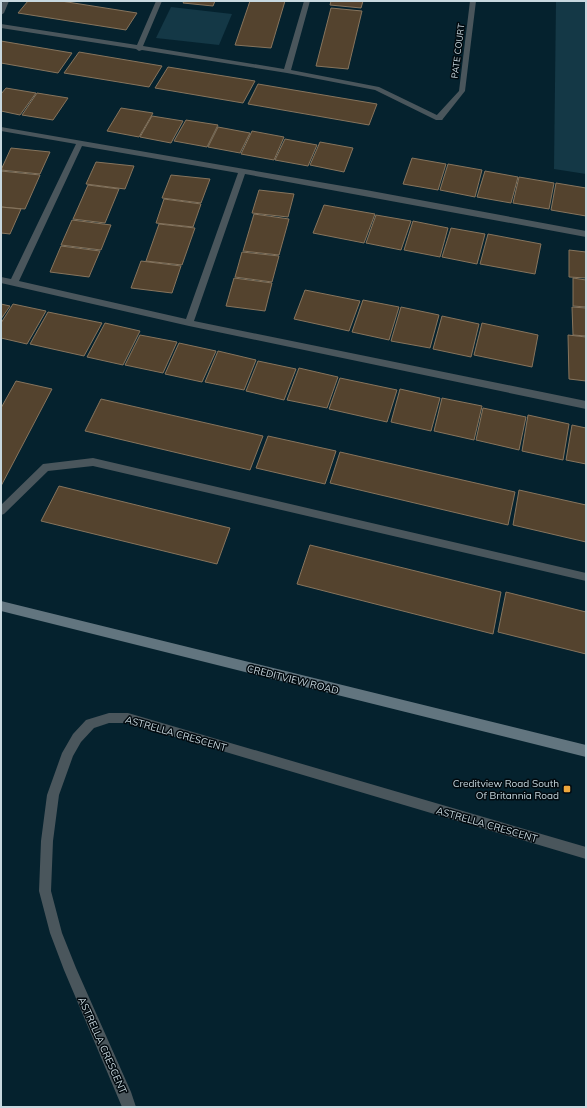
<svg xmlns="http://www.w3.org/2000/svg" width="587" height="1108" viewBox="0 0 587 1108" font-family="Mulish,sans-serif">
<rect width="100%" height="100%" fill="#05222e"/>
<g fill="#143846">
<polygon points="556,1 586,1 586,174 554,169"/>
<polygon points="171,7 232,14 219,45 156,38"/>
</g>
<g fill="#54432e" stroke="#86745d">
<polygon points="28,1 61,1 137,13 126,30 18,13"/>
<polygon points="184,1 215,1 213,6 183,3"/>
<polygon points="250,1 285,1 271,48 235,45"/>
<polygon points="331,1 363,1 361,8 330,5"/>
<polygon points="331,8 362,11 348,69 316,66"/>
<polygon points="1,41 72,53 58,73 1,63"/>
<polygon points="79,52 162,66 149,87 64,73"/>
<polygon points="168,67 255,81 243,103 155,88"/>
<polygon points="258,84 377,104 369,125 248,104"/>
<polygon points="6,88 36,93 20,115 1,111 1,94"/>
<polygon points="37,93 68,98 53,120 22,115"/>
<polygon points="121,108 153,113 139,137 107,131"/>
<polygon points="152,116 183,121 171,143 140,137"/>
<polygon points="186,120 218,125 207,147 174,141"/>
<polygon points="218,127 250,133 240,153 208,147"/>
<polygon points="252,131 284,137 274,160 241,154"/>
<polygon points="285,139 317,145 308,166 275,160"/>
<polygon points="320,142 353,148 344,172 310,165"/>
<polygon points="11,148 50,152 40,174 1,170"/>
<polygon points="412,158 446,164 438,190 403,184"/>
<polygon points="96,162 134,166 125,189 86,184"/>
<polygon points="448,164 482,170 475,197 440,190"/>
<polygon points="1,171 40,175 25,209 1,207"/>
<polygon points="485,171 518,177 511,203 477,197"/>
<polygon points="171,175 210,179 201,203 162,198"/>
<polygon points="519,177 554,183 549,209 513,203"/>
<polygon points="556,183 586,188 586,216 551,210"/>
<polygon points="88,185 119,189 105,223 73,219"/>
<polygon points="259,190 294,194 288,217 252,213"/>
<polygon points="164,199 201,204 193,227 156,223"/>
<polygon points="324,205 375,214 364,243 313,233"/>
<polygon points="1,207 21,209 10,234 1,233"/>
<polygon points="254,214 289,219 279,255 243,251"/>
<polygon points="376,215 411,221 401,250 366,243"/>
<polygon points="72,220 111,225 101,250 61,245"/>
<polygon points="413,221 448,228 440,257 404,250"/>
<polygon points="159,224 195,228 182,265 146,261"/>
<polygon points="451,228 485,234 477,264 442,257"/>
<polygon points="488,234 541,244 535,274 480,264"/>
<polygon points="61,246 100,251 89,277 50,272"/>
<polygon points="569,250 586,252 586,278 569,277"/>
<polygon points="242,252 279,256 272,282 235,277"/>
<polygon points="141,261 181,266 172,293 131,288"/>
<polygon points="234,278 272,283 265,311 226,306"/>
<polygon points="573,278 586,280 586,307 573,306"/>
<polygon points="305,290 360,301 349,331 294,319"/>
<polygon points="363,300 399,307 389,340 352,332"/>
<polygon points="1,304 10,306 1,319"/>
<polygon points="13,304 46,311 27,344 1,338 1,323"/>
<polygon points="401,307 439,315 430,348 391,341"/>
<polygon points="572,307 586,308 586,336 573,335"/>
<polygon points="48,312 102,323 84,356 30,344"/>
<polygon points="442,316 479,324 471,357 433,349"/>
<polygon points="105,323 140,331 123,365 87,357"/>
<polygon points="482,323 538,335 532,367 474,355"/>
<polygon points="140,335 177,342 163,373 125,365"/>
<polygon points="568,335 586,337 586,381 569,379"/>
<polygon points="179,343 216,351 202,382 165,374"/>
<polygon points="218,351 256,360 244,390 205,382"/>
<polygon points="258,361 296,369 284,400 246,391"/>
<polygon points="299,368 338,377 327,408 287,400"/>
<polygon points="340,378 397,390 387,422 329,409"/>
<polygon points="16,381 52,389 1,486 1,408"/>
<polygon points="400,389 440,398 431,431 391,422"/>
<polygon points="442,398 482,406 474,440 434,431"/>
<polygon points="101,399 263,436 250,470 85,431"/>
<polygon points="483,408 526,417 519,450 476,440"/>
<polygon points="528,415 569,424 563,460 522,451"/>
<polygon points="572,425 586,428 586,464 566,460"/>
<polygon points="268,436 336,451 325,484 256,468"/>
<polygon points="340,452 515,492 508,525 330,483"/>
<polygon points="59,486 230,528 217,564 41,521"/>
<polygon points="519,490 586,505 586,542 513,525"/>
<polygon points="310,545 501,592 493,634 297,584"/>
<polygon points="506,592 586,612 586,654 498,632"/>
</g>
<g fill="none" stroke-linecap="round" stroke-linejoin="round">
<g fill="#4a565c" fill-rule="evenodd">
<polygon points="3,1 9,1 4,13 1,15 1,5"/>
<polygon points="156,1 162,1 143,46 284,69 304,1 310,1 291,70 379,87 443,118 442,120 436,120 375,90 287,73 142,50 139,51 136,49 1,28 1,24 137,45"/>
<path d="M1 127 366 190 586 231V237L245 174 194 321 586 401V409L189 326 1 283V277L11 279 76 144 1 131ZM82 146 238 173 186 319 19 281Z"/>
<polygon points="93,458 586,573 586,581 93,466 48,471 4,514 1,515 1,505 43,464"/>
</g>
<g fill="#4a565c" fill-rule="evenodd">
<polygon points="470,1 476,1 465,91 442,120 436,120 436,116 459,91"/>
<polygon points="109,713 128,713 586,847 586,859 128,723 109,723 94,728 81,742 73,756 59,795 53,841 51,891 62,933 76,968 131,1092 136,1107 122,1107 64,970 50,933 39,891 41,841 47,795 62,753 73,734 86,720"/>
</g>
<polygon fill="#62757f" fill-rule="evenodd" points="1,601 586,745 586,757 1,611"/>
</g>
<rect fill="#eea73c" stroke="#020a0f" stroke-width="1.5" x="563" y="785" width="8" height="8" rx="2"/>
<g text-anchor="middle" stroke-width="3" stroke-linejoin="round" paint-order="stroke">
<g font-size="9" fill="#c8d8df" stroke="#020a0f">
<text transform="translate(458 51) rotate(-83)" y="3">PATE COURT</text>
</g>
<g font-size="10" fill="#c8d8df" stroke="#020a0f">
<text transform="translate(293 679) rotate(14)" y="4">CREDITVIEW ROAD</text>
<text transform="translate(176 733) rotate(16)" y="4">ASTRELLA CRESCENT</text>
<text transform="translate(487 824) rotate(16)" y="4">ASTRELLA CRESCENT</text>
<text transform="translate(103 1045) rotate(66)" y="4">ASTRELLA CRESCENT</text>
</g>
<g font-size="10" fill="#c8d8df" stroke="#020a0f" text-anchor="end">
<text x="559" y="787">Creditview Road South<tspan x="559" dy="12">Of Britannia Road</tspan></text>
</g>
</g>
<rect width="587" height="1108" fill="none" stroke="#c8d8df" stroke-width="4"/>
</svg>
